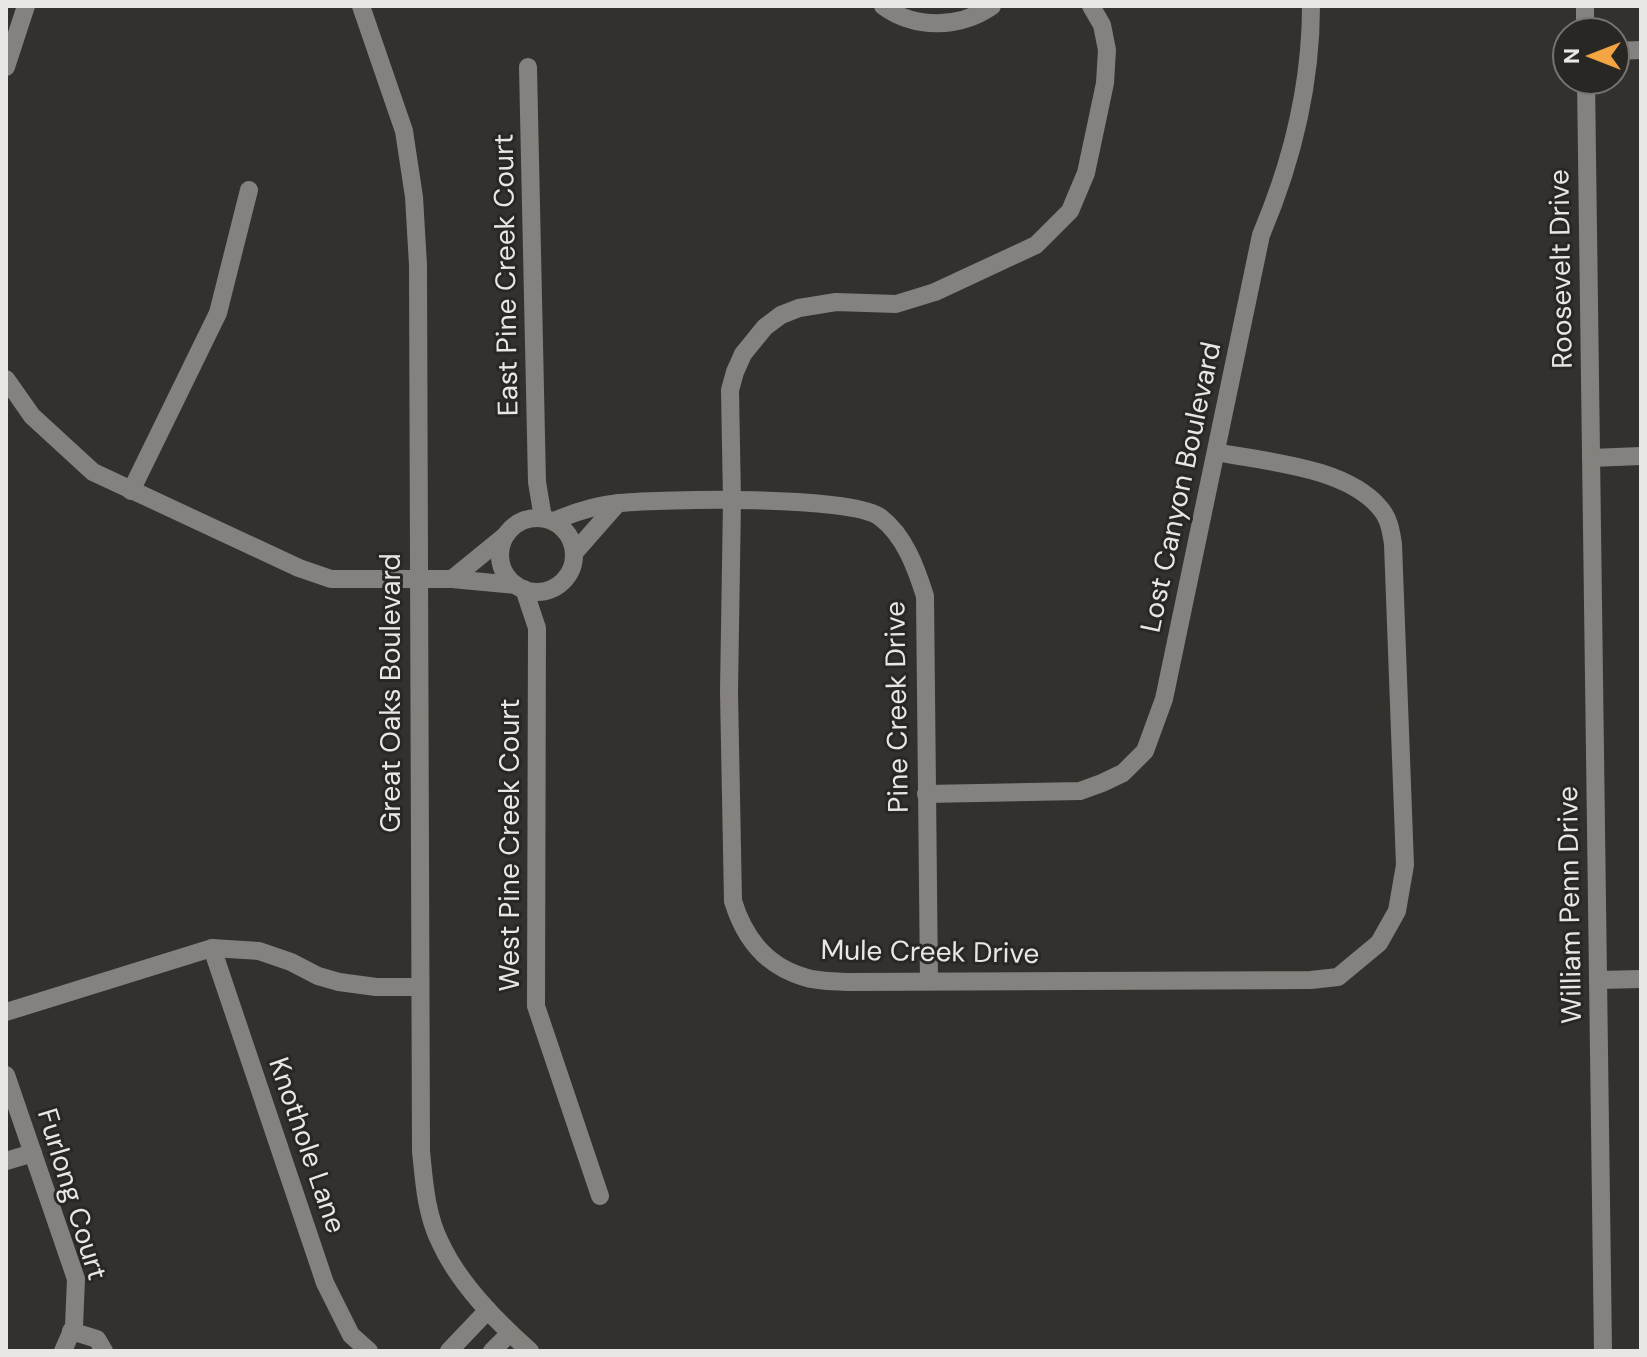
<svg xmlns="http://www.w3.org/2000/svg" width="1647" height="1357" viewBox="0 0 1647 1357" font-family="'DM Sans',sans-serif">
<rect width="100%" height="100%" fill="#33312e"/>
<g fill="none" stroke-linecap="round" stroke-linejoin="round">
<g stroke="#85817e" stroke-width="18">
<path d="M361 6 404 131 414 197 418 265 421 1151C424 1181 426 1214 440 1242 459 1284 496 1321 530 1351"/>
<path d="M883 6C916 30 960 28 992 6"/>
<path d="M1091 6 1102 25 1107 50 1105 83 1086 173 1070 211 1036 245 935 292 896 304 836 302 799 308 781 315 765 327 743 354 735 372 730 390 732 501 729 692 733 901C744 937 766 966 804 977 818 982 835 981 849 982L1311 980 1338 977 1379 943 1397 911 1405 865 1393 544C1391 531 1389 518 1380 508 1346 467 1267 462 1216 452"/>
<polyline points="1585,6 1585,32"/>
<polyline points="1615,51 1641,50"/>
<polyline points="6,67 26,6"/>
<polyline points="528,67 537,482 543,518"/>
<polyline points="1586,80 1603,1351"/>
<polyline points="6,379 32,416 93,472 299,568 331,579 452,579 516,585"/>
<polyline points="1591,458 1641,456"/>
<polyline points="131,491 218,313 249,190"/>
<circle cx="537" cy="555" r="37"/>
<path d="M554 521C575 512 596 505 619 503 662 499 851 495 880 517 905 536 916 568 925 596L929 981"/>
<polyline points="574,553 618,503"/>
<polyline points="452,579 506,535"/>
<polyline points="524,589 537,628 536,1006 600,1196"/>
<path d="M926 794 1080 791 1102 783 1123 773 1145 751 1164 699 1261 235C1292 162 1311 85 1311 6"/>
<polyline points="212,948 325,1283 351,1335 369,1351"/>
<polyline points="1598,980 1641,979"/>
<polyline points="6,1012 212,948 259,951 291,962 318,976 339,982 376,987 420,987"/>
<polyline points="6,1075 76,1279 74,1326 63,1351"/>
<polyline points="6,1161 33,1153"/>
<polyline points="71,1331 97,1339 104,1351"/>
<polyline points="449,1351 488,1310"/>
<polyline points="492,1351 510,1333"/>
</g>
</g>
<g text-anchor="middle" stroke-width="6" stroke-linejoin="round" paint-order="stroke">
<g font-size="28" fill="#e9e7e5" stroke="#292724">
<text transform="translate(1560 269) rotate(-91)" y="10">Roosevelt Drive</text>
<text transform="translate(505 275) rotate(-91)" y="10">East Pine Creek Court</text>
<text transform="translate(1180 487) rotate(-78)" y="10">Lost Canyon Boulevard</text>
<text transform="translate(390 693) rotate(-90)" y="10">Great Oaks Boulevard</text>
<text transform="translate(896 707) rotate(-91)" y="10">Pine Creek Drive</text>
<text transform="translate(509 845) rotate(-90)" y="10">West Pine Creek Court</text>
<text transform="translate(1569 905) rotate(-91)" y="10">William Penn Drive</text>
<text transform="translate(930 951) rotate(1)" y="10">Mule Creek Drive</text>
<text transform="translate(308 1145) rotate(71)" y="10">Knothole Lane</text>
<text transform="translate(73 1194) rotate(73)" y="10">Furlong Court</text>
</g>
</g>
<rect width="1647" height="1357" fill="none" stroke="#e9e7e5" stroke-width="16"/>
<g transform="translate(1591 56) rotate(270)"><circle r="38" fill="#292724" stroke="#767471" stroke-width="2"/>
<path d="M0-6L14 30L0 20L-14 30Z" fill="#f2a540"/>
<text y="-12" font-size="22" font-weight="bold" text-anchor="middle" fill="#e9e7e5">N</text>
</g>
</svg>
